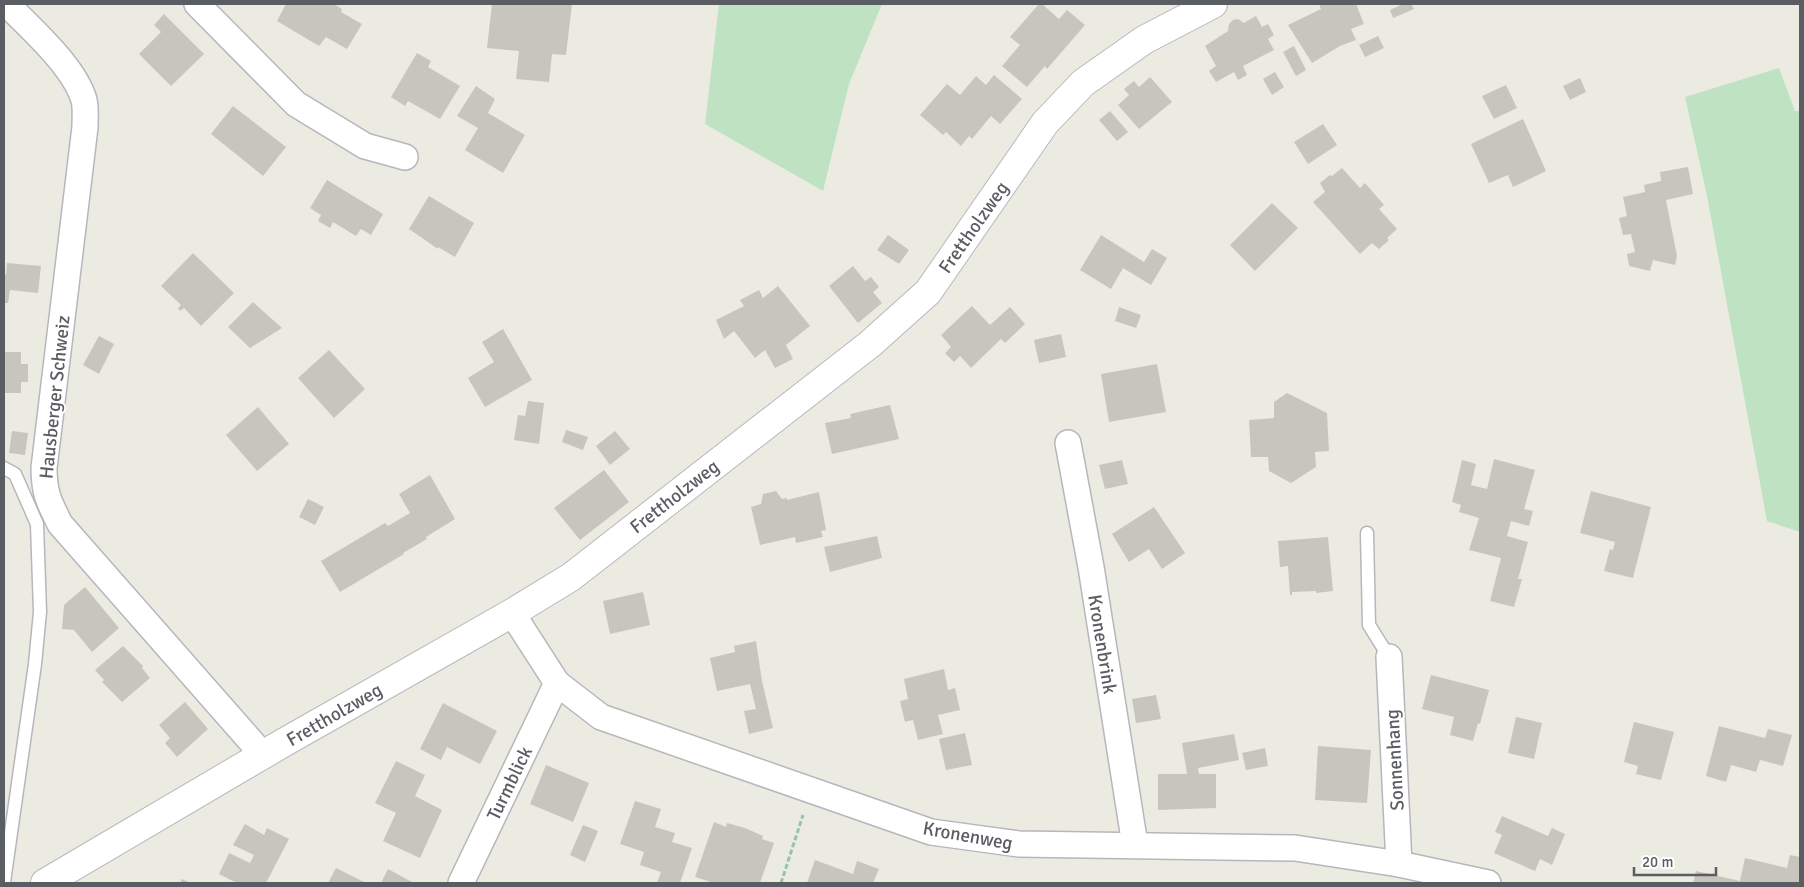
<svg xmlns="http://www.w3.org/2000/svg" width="1804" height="887" viewBox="0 0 1804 887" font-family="Signika,sans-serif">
<rect width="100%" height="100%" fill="#ecebe2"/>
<g fill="#bfe3c2">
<polygon points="719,4 882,4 849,84 823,191 705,124"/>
<polygon points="1779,68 1795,111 1800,111 1800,532 1767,521 1707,196 1685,97"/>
</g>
<g fill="#c8c5bf">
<polygon points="286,4 334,4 342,9 341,12 362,24 347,49 326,37 319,46 277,21"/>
<polygon points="492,4 572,4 566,55 552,54 549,82 516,79 519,51 487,48"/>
<polygon points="1039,4 1042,4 1059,19 1067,10 1085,25 1047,69 1045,66 1027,87 1002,66 1020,45 1010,37"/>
<polygon points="1319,4 1356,4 1364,24 1351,29 1356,40 1340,46 1312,63 1288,25 1321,9"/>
<polygon points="1403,4 1411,4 1414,9 1393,18 1390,10"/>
<polygon points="164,14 204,54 171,86 139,54 161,32 154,25"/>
<polygon points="1256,16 1262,27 1268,24 1274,35 1268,39 1274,50 1243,66 1247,75 1238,80 1234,72 1216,82 1209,71 1216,66 1205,46 1228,31 1229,24 1233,20 1238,19 1244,23"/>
<polygon points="1378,36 1384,48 1365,57 1359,45"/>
<polygon points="1294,46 1306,70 1296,76 1283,52"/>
<polygon points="417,53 431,61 428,67 460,86 440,119 408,101 405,106 391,97"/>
<polygon points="1275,72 1284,87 1272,95 1263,79"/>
<polygon points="994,75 1022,99 1000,124 991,116 972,139 969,136 961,146 946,132 943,135 920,115 947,84 960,95 976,76 986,85"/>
<polygon points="1150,77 1172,102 1139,129 1118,105 1129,95 1124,89 1134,81 1139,87"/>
<polygon points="1580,78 1586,92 1570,100 1563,86"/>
<polygon points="1506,85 1517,108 1494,119 1482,96"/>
<polygon points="476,86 495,99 488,113 525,135 503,173 465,150 478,128 457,116"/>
<polygon points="233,106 286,147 263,176 211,134"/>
<polygon points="1110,111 1128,132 1117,141 1099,120"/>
<polygon points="1523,119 1546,171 1513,187 1508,175 1489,183 1471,144"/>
<polygon points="1323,124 1337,145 1308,164 1294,142"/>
<polygon points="1688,167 1693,194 1666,200 1677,256 1675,265 1653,260 1650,271 1629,266 1627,254 1635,252 1631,234 1623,235 1619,218 1627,216 1623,197 1645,192 1644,185 1661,181 1660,172"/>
<polygon points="1342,168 1360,188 1365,183 1384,205 1379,209 1397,229 1387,238 1389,240 1379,249 1372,243 1360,254 1313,202 1325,192 1320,183 1330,175 1332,176"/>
<polygon points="327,180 383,214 371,235 361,229 356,236 333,222 330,228 318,221 321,215 310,208"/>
<polygon points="429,196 474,223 455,257 438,247 438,249 409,229"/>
<polygon points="1272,203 1298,228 1255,271 1230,245"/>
<polygon points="888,235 909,250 899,264 877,250"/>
<polygon points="1101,235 1144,262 1152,249 1167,258 1151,285 1123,268 1111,289 1080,270"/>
<polygon points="193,253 234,293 201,326 184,308 180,311 178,308 181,305 161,286"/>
<polygon points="7,263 41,266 38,293 10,290 8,303 4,303 4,275 6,275"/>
<polygon points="853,266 865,281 871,277 879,287 873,292 882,303 858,323 829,286"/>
<polygon points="778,286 810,326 786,345 793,359 775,368 765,350 755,358 734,331 724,339 716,320 744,306 740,300 759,290 763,298"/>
<polygon points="253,302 282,328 250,348 228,327"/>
<polygon points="972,306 990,325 1010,307 1025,324 1005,343 1001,339 971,368 960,356 954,362 945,353 951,347 941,335"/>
<polygon points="1119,307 1141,315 1136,328 1115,321"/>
<polygon points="503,329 532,380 485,407 468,378 494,362 482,342"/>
<polygon points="1061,334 1066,357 1039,363 1034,340"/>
<polygon points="99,336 114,344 99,374 83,365"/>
<polygon points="329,350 365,389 334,418 298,378"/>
<polygon points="4,352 21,352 21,364 28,364 28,382 21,382 21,393 4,393"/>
<polygon points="1157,364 1166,412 1109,422 1101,374"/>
<polygon points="1287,393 1327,413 1329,451 1315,452 1316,467 1291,483 1269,471 1268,457 1251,457 1249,420 1274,418 1274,402"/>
<polygon points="528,401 544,403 539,444 514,440 518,415 525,416"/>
<polygon points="890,405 899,439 832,454 825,423 851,418 850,414"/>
<polygon points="258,407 289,444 257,471 226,435"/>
<polygon points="566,430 588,437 583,450 562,442"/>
<polygon points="12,431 28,433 25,455 9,453"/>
<polygon points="615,431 630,449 610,465 596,446"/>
<polygon points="1494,459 1535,470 1524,509 1533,511 1529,526 1511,521 1507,536 1528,542 1518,579 1522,579 1514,607 1490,601 1501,558 1469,550 1479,518 1459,512 1461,505 1452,502 1462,460 1476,464 1471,485 1487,489"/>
<polygon points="1122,460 1128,484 1105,489 1099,465"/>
<polygon points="604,470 629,502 580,540 554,508"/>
<polygon points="430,475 455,519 426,537 427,539 403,553 404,554 340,592 321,561 385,523 388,526 410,513 399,494"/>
<polygon points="776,491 782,499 787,498 787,500 819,492 826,530 821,531 823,537 796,543 795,537 760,545 751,507 761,504 763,494"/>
<polygon points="1591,491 1651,507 1633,578 1604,571 1610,549 1613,550 1615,542 1580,533"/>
<polygon points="308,499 324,507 315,525 299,517"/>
<polygon points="1154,507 1185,553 1162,569 1149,549 1129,562 1112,534"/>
<polygon points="877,536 882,558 830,572 824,547"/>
<polygon points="1328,537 1333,591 1316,593 1316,591 1292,592 1292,595 1290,595 1288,566 1280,567 1278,541"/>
<polygon points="85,587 119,628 92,652 74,630 62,629 64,605"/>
<polygon points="643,592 650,625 610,634 603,601"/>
<polygon points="756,641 762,681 773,728 749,734 744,711 756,709 750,684 717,691 710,658 735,652 734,646"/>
<polygon points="123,646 143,666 142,668 150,678 122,702 102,682 104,680 95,670"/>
<polygon points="944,669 948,690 955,688 960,710 938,715 943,734 918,740 913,720 905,722 900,701 908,699 904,679"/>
<polygon points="1431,675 1489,690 1480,724 1478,723 1473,741 1450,735 1454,717 1422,709"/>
<polygon points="1156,695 1161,719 1136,723 1132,699"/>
<polygon points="185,702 208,729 177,757 165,743 170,738 159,725"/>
<polygon points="443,703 497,731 480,764 447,747 441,760 420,749"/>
<polygon points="1516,717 1542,723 1534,759 1508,753"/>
<polygon points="1634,722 1674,732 1661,780 1636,774 1638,766 1624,762"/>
<polygon points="1719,726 1765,738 1768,729 1792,735 1783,766 1760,760 1756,772 1731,765 1726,782 1706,776"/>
<polygon points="965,733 972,765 946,770 939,739"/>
<polygon points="1234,734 1239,760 1198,768 1199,774 1216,774 1216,808 1158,810 1158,774 1187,774 1182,743"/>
<polygon points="1318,746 1371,750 1367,803 1315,800"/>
<polygon points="1265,748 1268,766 1246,770 1242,753"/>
<polygon points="396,761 425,775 415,796 442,810 420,858 383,841 396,813 375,803"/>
<polygon points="546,765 589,783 573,822 530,804"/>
<polygon points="635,801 661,809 655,827 675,833 672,842 692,848 680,883 657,883 661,872 640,865 644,852 620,844"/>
<polygon points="1502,816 1548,836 1552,828 1565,834 1552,865 1540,859 1535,871 1494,853 1502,835 1495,832"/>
<polygon points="714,822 726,827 727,823 745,828 763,836 762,839 774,843 760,883 714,883 695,877"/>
<polygon points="245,824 264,835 267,828 289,839 266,883 237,883 219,874 229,853 250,863 254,855 233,845"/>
<polygon points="583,825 598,831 585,862 570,855"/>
<polygon points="1790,855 1800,857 1800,883 1693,883 1696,871 1740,881 1745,858 1787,868"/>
<polygon points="815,860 853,874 857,861 879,869 873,883 807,883"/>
<polygon points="336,868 366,883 328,883"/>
<polygon points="388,869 412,882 411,883 381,883"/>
<polygon points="182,879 191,883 180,883"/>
</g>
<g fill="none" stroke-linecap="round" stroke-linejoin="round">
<g stroke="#b5b7bc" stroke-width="15">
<g id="lane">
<polyline points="4,468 15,474 37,524 40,612 35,664 4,882"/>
<polyline points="1367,533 1369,625 1389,657"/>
</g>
</g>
<g stroke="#b5b7bc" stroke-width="28">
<g id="street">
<path d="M7 4C31 29 74 66 84 100 86 108 85 118 85 127L44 468C44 493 49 502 60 524L263 755"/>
<polyline points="197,4 296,104 365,146 405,157"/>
<polyline points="1068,443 1091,567 1135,845"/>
<polyline points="512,613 557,683 601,717 931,832 1019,844 1295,848 1399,864 1488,883"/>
<polyline points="1389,657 1399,864"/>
<polyline points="461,883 557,683"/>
</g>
</g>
<g stroke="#b6b8be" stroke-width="30">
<polyline id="secondary" points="45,883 283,743 512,613 571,577 870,344 928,292 1045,123 1083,83 1144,40 1213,4"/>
</g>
<polyline stroke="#99c3a9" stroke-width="3" stroke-dasharray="5 2.5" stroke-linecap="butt" points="781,883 803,815"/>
<use href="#lane" stroke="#fff" stroke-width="12"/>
<use href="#street" stroke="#fff" stroke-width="25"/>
<use href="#secondary" stroke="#fff" stroke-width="28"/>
</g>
<g text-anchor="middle" stroke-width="4" stroke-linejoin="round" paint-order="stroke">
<g font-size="19" fill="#5a5d62" stroke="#fff">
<text transform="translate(973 227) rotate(-55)" y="7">Frettholzweg</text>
<text transform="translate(54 397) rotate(-84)" y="7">Hausberger Schweiz</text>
<text transform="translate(674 496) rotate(-38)" y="7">Frettholzweg</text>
<text transform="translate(1103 644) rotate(81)" y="7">Kronenbrink</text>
<text transform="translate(334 714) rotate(-30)" y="7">Frettholzweg</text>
<text transform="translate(1394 760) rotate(-93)" y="7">Sonnenhang</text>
<text transform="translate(509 783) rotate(-64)" y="7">Turmblick</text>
<text transform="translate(968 835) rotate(10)" y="7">Kronenweg</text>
</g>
</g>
<rect width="1804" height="887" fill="none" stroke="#5a5d62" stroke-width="10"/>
<path d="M1634 867v8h82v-8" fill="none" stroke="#5a5d62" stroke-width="2.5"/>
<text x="1642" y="867" font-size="15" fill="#5a5d62" stroke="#ffffff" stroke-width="4" paint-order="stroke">20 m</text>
</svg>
